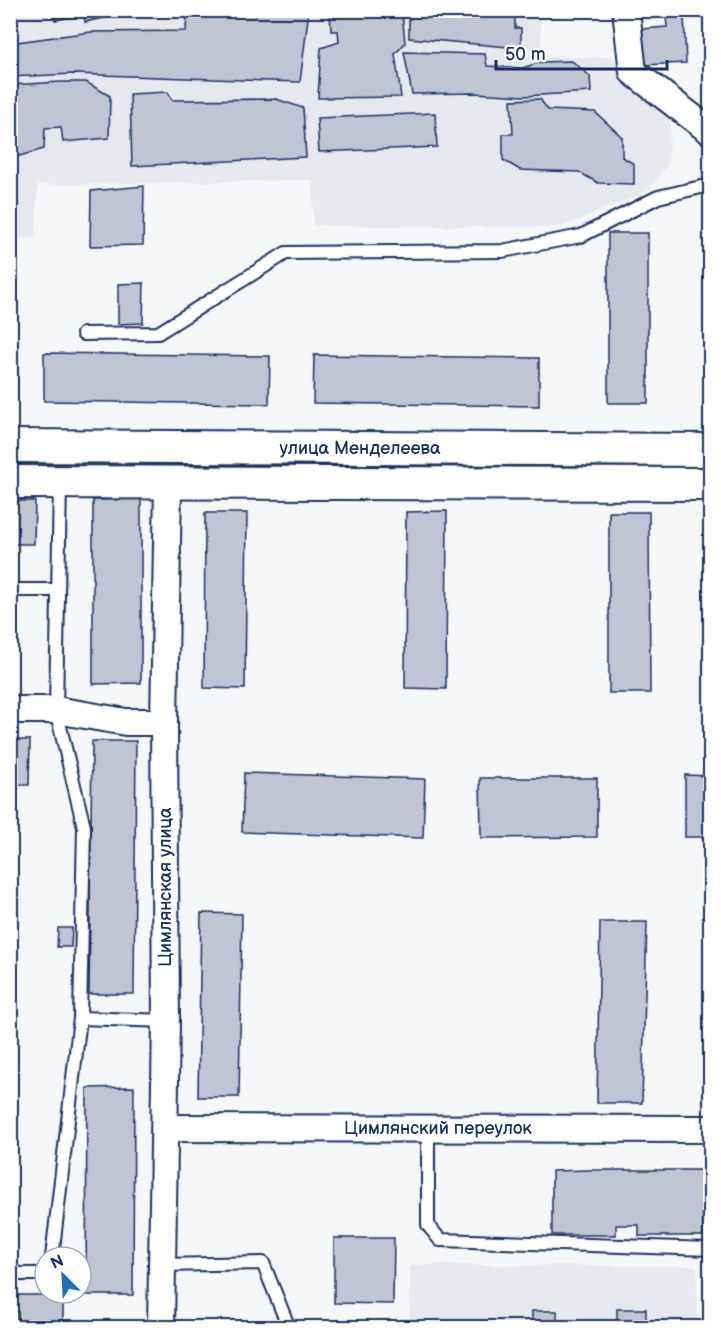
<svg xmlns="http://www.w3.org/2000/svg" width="721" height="1338" viewBox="0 0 721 1338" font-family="'Balsamiq Sans',sans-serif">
<rect width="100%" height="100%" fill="#f6f7f9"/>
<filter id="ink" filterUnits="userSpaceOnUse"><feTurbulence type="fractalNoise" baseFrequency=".0167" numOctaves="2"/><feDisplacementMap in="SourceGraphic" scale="12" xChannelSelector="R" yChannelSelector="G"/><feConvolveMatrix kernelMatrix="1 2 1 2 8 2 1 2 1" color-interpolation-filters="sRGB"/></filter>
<g filter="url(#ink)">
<g fill="#e6e8ee">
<polygon points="10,11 541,11 541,57 613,57 622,77 671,113 668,164 647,192 561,227 313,225 313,180 38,185 35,238 11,239"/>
<polygon points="410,1265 697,1266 697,1327 409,1328"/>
</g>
<g fill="#c0c4d3" stroke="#1b2f5e" stroke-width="1.5">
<polygon points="54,10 140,10 85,22 84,15 55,20"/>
<polygon points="187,10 309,10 300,82 73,74 10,77 10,43 91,32 186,31"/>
<polygon points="330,10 402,13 405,43 395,54 401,97 318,98 321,48 339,42 338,31 331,31"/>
<polygon points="443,10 515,12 515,28 521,28 521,48 409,38 409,15 438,17"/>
<polygon points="684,16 686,63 643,65 641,29 667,27 666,17"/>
<polygon points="404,52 485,54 487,66 522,68 542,62 572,61 590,76 591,92 524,96 474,93 412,94"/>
<polygon points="61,82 86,82 110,96 109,138 63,142 61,127 45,128 44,149 16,157 10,156 10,85"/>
<polygon points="168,92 172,100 276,99 303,108 306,157 132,166 130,94"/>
<polygon points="540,99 548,110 595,112 622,137 622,157 634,164 634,184 598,183 579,172 520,170 503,160 503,134 513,134 511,100"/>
<polygon points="435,113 437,147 319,152 317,118"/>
<polygon points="144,186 143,245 90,246 91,191"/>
<rect x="608" y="233" width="40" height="170"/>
<polygon points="144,283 143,323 118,324 118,284"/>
<polygon points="44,353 270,356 269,404 44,401"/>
<polygon points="314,355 539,358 539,406 313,403"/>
<polygon points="141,499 141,683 93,684 93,500"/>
<polygon points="10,501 35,501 34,544 10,544"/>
<polygon points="447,511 446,689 405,688 406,512"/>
<polygon points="609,512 649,512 650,693 609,693"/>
<polygon points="205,513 247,513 245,689 204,688"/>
<polygon points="10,740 30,740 29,785 10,785"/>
<polygon points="92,741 136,741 134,994 89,994"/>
<polygon points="244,773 425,779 423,838 242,832"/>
<polygon points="685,775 710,776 710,837 685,837"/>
<polygon points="480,778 597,778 597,837 481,838"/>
<polygon points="201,913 242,914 239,1097 198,1097"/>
<polygon points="600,922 647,922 642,1103 597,1103"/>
<polygon points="58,928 72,928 71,947 57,947"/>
<polygon points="134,1087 133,1295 86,1295 87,1088"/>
<polygon points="588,1170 703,1170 703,1236 639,1236 639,1225 616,1225 616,1235 552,1235 552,1171"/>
<polygon points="334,1238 394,1238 393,1304 334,1303"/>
<rect x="16" y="1295" width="47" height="33"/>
<rect x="617" y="1309" width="29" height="19"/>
<rect x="532" y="1311" width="25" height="17"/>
</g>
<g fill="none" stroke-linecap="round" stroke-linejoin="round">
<g stroke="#1b2f5e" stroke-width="16">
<g id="service">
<polyline points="83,334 158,333 286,253 502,251 581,236 658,197 710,185"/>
<polyline points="10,590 58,590"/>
<polyline points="80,1018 166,1021"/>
<polyline points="428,1128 428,1225 440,1240 710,1249"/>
<polyline points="52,1257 80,1018 84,827 56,710 60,483"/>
<polyline points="162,1265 263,1263 289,1328"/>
<polyline points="10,1274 45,1274"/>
</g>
</g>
<g stroke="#1b2f5e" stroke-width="30">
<g id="minor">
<polyline points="626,10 633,72 710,131"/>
<polyline points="10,710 56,710 126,722 164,722"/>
<polyline points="165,1128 710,1129"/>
<polyline points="161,1328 166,1021 164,722 168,483"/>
</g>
</g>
<g stroke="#1b2f5e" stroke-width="36">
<g id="tertiary">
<polyline points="10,446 710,450"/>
<polyline points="10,482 710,484"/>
</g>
</g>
<use href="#service" stroke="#fff" stroke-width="12"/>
<use href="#minor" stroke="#fff" stroke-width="26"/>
<use href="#tertiary" stroke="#fff" stroke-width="32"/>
</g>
</g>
<g text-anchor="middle" stroke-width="4.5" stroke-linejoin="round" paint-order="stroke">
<g font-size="18" fill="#1b2f5e" stroke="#fff">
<text x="360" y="454">улица Менделеева</text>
<text transform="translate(165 887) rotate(-90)" y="6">Цимлянская улица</text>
<text x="438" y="1134">Цимлянский переулок</text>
</g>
</g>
<rect width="721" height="1338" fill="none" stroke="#fff" stroke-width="36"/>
<rect x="18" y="18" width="685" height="1302" fill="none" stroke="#1b2f5e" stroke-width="2" filter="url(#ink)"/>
<g transform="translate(63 1275) rotate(336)"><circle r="28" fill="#ffffff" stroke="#a4acbf" stroke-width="1.5"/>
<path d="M0-4.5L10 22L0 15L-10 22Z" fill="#1f6fb2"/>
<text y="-9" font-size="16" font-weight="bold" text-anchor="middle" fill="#1b2f5e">N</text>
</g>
<path d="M496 60v9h171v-9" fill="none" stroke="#1b2f5e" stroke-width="3"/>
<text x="505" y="60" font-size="18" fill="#1b2f5e" stroke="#ffffff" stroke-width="4.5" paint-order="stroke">50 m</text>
</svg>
